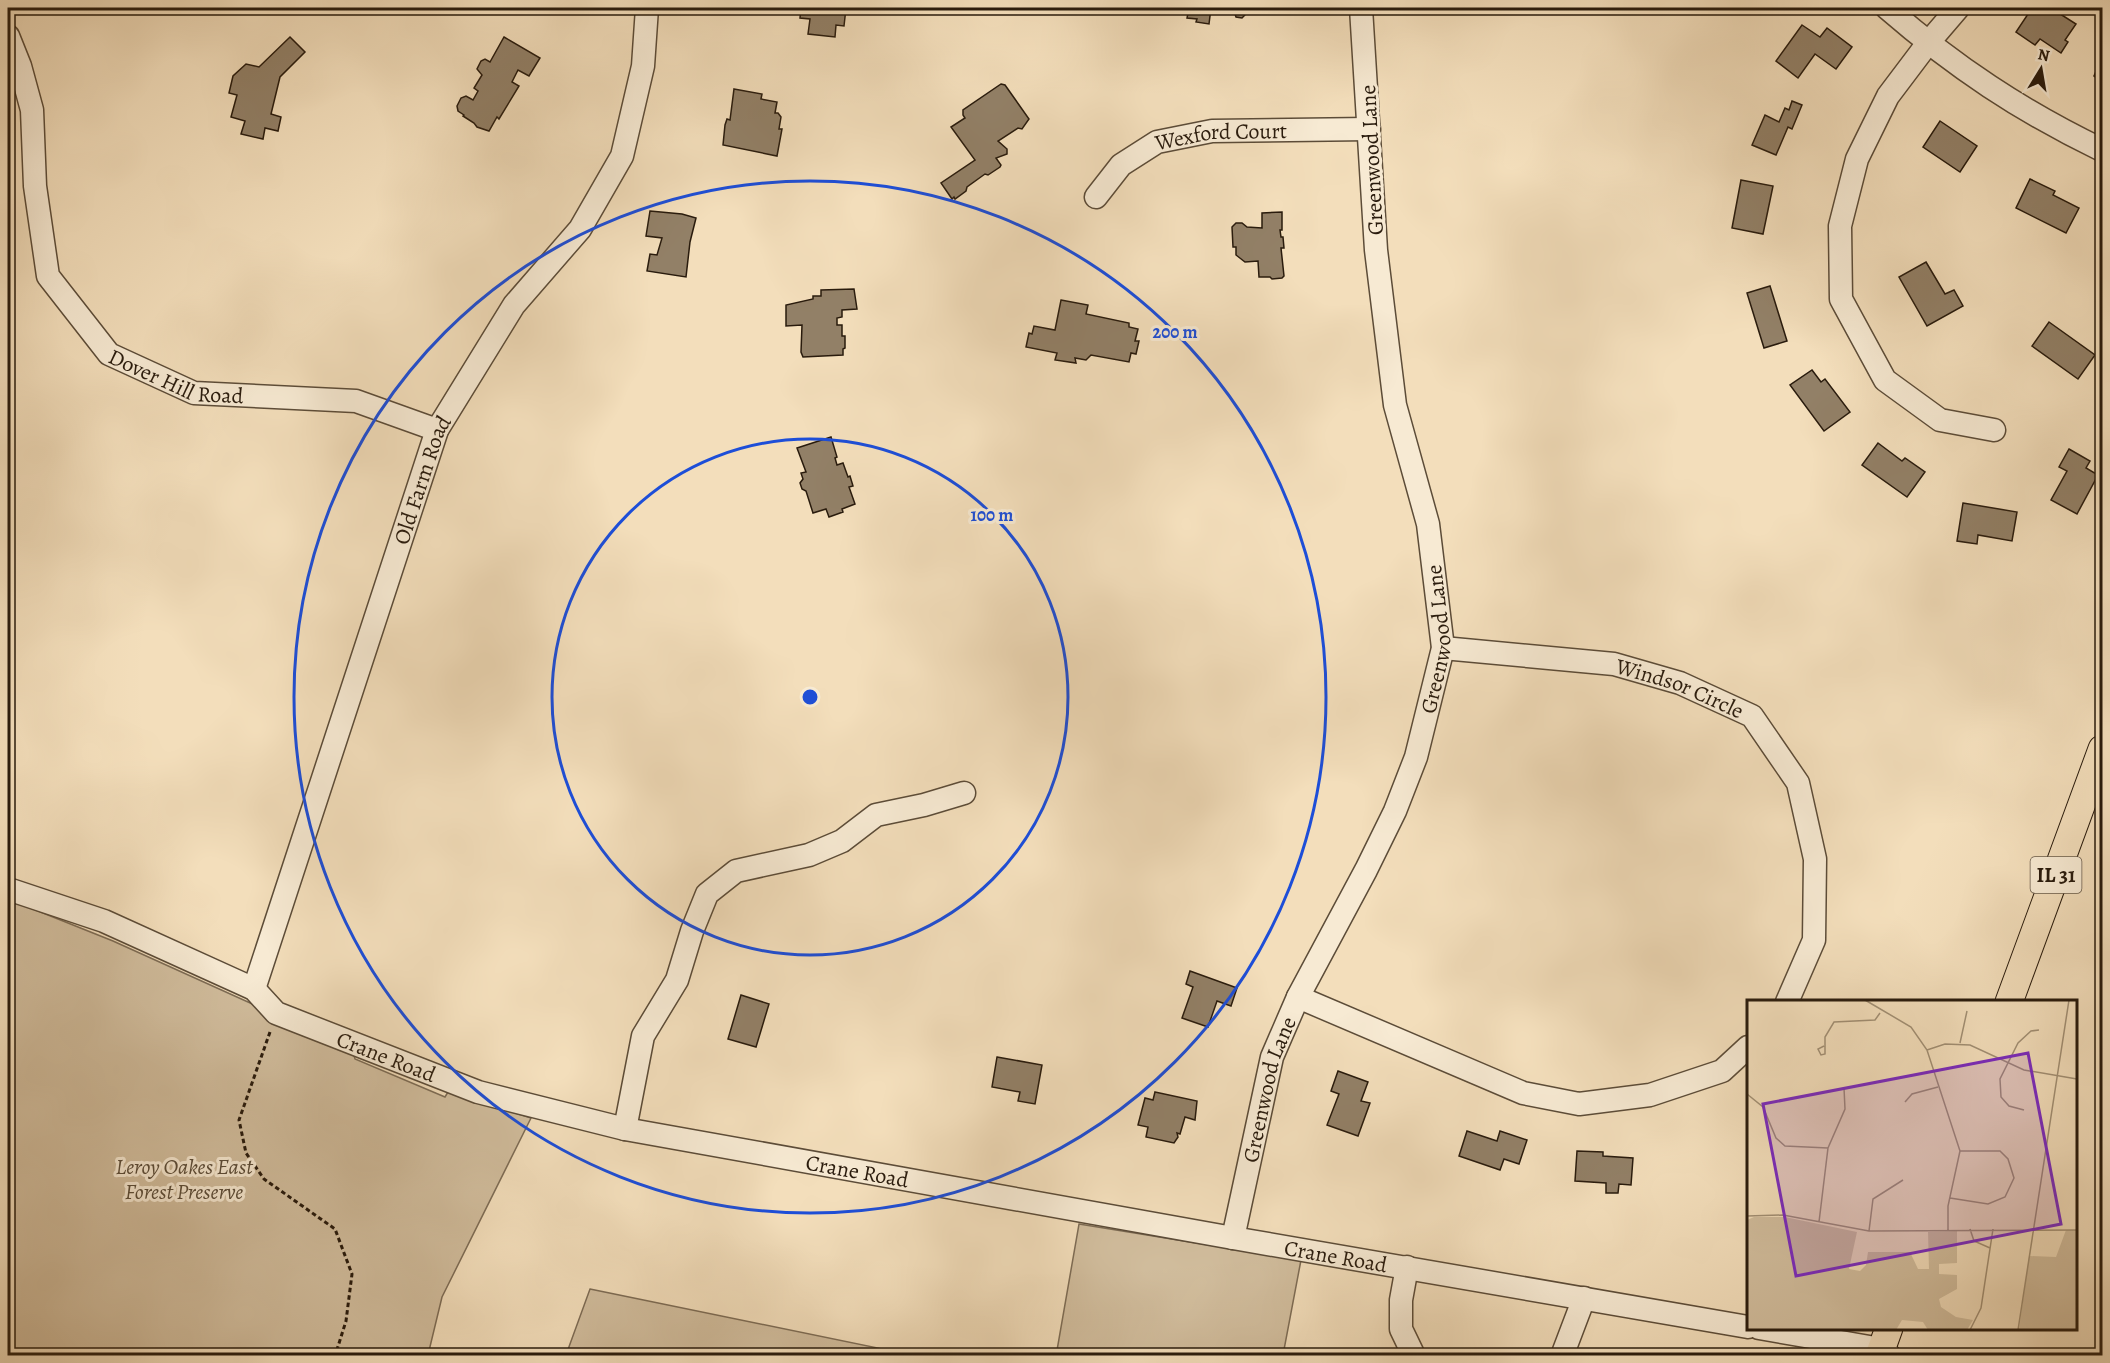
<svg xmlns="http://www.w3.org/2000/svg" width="2110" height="1363" viewBox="0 0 2110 1363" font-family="Alegreya,serif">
<rect width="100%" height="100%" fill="#f3debb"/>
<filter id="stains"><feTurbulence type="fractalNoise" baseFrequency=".00333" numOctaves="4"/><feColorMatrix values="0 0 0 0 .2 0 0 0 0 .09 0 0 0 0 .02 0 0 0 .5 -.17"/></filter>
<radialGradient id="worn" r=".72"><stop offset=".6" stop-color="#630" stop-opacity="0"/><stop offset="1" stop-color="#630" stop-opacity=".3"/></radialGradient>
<g fill="#d1bd9d" stroke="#7d6c55" stroke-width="1.5">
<polygon points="8,899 113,941 352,1049 355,1059 445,1097 448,1092 531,1118 442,1297 428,1355 8,1355"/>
<polygon points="1079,1224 1301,1260 1283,1355 1056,1356"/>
<polygon points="590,1289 907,1354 907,1355 566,1355"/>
</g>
<g fill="#928067" stroke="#291b0d" stroke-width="1.5">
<polygon points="801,8 846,8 844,26 836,25 835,37 808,34 810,19 800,18"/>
<polygon points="1189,8 1211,8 1209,24 1196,22 1197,19 1187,18"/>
<polygon points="1222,8 1265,8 1264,11 1246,9 1245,15 1242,18 1236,17 1234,11 1221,9"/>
<polygon points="2032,8 2060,8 2057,12 2076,24 2065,40 2068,42 2061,53 2040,39 2035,45 2016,32"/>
<polygon points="1802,25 1820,37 1827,28 1852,47 1836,69 1815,54 1798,78 1776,61"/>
<polygon points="290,37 305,52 280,77 271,114 281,117 278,131 265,128 263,139 241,134 245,121 231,117 237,95 229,93 233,76 246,64 259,67"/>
<polygon points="504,37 540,58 529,76 518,70 512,82 519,86 499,119 497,117 489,131 477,127 474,123 463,116 464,115 458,111 457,106 461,98 466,96 473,100 478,91 474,88 482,75 477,69 481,61 485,59 490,62"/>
<polygon points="2101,60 2102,60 2102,82 2094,76"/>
<polygon points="1001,84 1005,85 1029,119 1022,129 1018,128 998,141 1007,149 1007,154 996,158 1001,165 1000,167 988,175 985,174 967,187 966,191 955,199 954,197 952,199 941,183 975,160 951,127 965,118 963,115 963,110"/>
<polygon points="734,89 762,94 761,99 777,102 775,113 778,113 781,117 779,129 782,129 777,156 723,145 725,125 727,119 730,120"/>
<polygon points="1792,101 1802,105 1792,129 1788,127 1776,155 1752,145 1765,115 1779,122 1785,108 1789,110"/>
<polygon points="1940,121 1977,146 1960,172 1923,147"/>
<polygon points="2030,179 2055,191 2053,195 2079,208 2066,233 2016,208"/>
<polygon points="1741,180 1773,186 1763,234 1732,228"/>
<polygon points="650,211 682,214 696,218 690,242 686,277 647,271 650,254 657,255 662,238 646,236"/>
<polygon points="1282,212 1282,230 1280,230 1281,237 1283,237 1284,248 1281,248 1284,276 1282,278 1272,279 1270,277 1259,277 1258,261 1245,262 1236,255 1236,247 1233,247 1232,227 1236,223 1242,223 1247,227 1262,228 1262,213"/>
<polygon points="1926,262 1945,294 1954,290 1963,306 1927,326 1899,277"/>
<polygon points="1770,286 1787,341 1764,348 1747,293"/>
<polygon points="854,289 857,309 842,310 842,317 837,318 837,325 842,325 842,336 845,336 845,348 843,349 843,355 803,357 801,352 802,325 786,326 786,305 813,299 813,296 821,296 821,290"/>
<polygon points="1061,300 1088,305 1086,314 1129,323 1129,327 1138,329 1135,341 1139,341 1136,354 1131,353 1129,362 1091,355 1086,360 1075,358 1076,363 1055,360 1057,353 1026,347 1029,333 1032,334 1034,326 1055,330"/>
<polygon points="2049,322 2095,355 2078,379 2032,346"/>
<polygon points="1812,370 1821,382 1825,379 1850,412 1824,431 1790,385"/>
<polygon points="831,437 837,457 835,458 837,465 843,463 848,477 850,476 853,486 849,487 855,504 842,509 843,512 829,517 826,509 813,513 806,491 802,489 800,483 803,479 801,473 806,472 797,448"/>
<polygon points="1878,443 1902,461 1905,458 1925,472 1907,497 1862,465"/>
<polygon points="2069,449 2090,461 2086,468 2098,475 2077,514 2051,500 2067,471 2059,467"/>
<polygon points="1963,503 2017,512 2012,541 1978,535 1977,544 1957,541"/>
<polygon points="1190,971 1237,988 1231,1006 1217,1001 1208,1027 1182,1018 1193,987 1186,984"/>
<polygon points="741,995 769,1004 756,1047 728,1039"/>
<polygon points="997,1057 1042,1065 1035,1104 1018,1101 1020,1092 992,1087"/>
<polygon points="1338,1071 1368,1082 1361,1101 1370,1103 1358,1136 1327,1125 1339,1094 1331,1091"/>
<polygon points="1155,1092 1197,1101 1195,1120 1185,1117 1180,1134 1177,1133 1178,1137 1174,1143 1146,1137 1148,1127 1138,1125 1145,1098 1153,1100"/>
<polygon points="1467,1131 1497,1141 1500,1131 1527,1140 1519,1164 1504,1159 1500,1170 1459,1156"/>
<polygon points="1577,1151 1603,1152 1603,1156 1633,1158 1631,1185 1619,1184 1618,1193 1606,1193 1606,1183 1575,1181"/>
</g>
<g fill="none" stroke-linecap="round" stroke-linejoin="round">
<g stroke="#5c4c38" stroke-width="25">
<g id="minor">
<path d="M1887 8C1955 67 2021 111 2102 150"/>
<polyline points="1958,8 1928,43 1888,96 1857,159 1840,226 1841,299 1885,380 1940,420 1994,430"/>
<path id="s1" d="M8 36 20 66 32 110 35 186 48 276 109 354 194 393 356 401 437 430"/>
<path id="s2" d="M1096 197 1121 165 1157 142 1212 131 1369 129"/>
<path id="s3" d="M1443 648 1614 664 1680 683 1752 716 1798 783 1815 859 1814 940 1787 1002"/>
<path id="s4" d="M8 889 104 921 254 989 276 1013 478 1092 625 1129 1233 1238 1748 1327"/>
<path id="s5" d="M254 989 437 430 514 305 580 229 622 156 643 66 647 8"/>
<polyline points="1298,997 1523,1093 1579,1104 1650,1095 1722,1071 1748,1047"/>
<polyline points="625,1129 643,1036 677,980 692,931 707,894 736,871 809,855 842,841 876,815 924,805 964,793"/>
<path id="s6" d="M1233 1238 1272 1057 1298 997 1366 870 1395 811 1416 757 1443 648 1428 524 1395 405 1376 250 1361 8"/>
<polyline points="1407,1267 1401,1300 1401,1329 1414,1356"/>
<polyline points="1759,1328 1881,1349 1890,1356"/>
<polyline points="1562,1356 1584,1298"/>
</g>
</g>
<g stroke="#291b0d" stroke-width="29">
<g id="major">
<polyline points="2009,1002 2102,749"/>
<polyline points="1879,1356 1889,1328"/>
</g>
</g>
<polyline stroke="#291b0d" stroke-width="3" stroke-dasharray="4.5 3" stroke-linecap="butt" points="270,1032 239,1120 246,1153 264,1179 335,1229 352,1274 346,1321 335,1356"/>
<use href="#minor" stroke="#f7ead3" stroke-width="22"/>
<use href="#major" stroke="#f3debb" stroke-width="27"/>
</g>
<g fill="none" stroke="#1d4ed8" stroke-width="3">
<circle cx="810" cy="697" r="258"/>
<circle cx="810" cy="697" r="516"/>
</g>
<g text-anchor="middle" stroke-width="6" stroke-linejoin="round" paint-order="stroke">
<rect fill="#f7ead3" stroke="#675948" stroke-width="1.5" x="2030.5" y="857" width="51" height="36" rx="4.5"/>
<g font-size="21" font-weight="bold" fill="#291b0d">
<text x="2056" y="882">IL 31</text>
</g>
<g font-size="22" fill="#291b0d" stroke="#f7ead3">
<text dy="8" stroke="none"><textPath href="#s2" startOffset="148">Wexford Court</textPath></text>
<text transform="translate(1371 160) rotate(-93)" y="8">Greenwood Lane</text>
<text dy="8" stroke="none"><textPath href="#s1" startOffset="416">Dover Hill Road</textPath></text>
<text dy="8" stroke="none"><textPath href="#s5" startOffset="536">Old Farm Road</textPath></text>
<text dy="8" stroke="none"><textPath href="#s6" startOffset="639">Greenwood Lane</textPath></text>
<text dy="8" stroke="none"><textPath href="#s3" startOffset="242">Windsor Circle</textPath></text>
<text dy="8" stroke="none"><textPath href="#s4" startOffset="417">Crane Road</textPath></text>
<text dy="8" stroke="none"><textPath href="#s6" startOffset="153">Greenwood Lane</textPath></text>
<text dy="8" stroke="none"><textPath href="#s4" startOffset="903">Crane Road</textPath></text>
<text dy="8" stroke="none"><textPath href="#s4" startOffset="1389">Crane Road</textPath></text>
</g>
<g font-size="22" font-style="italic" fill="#5b4c38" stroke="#f7ead3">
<text x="184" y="1174">Leroy Oakes East<tspan x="184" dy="25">Forest Preserve</tspan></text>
</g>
</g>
<g transform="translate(1747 1000)">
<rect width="330" height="330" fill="#f3debb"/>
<path d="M7 217H38L110 232 102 269 113 271 119 265 121 252H163L171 269H182L181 232 210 231V263L192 264V274L210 275V289L192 299 194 307 209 317 226 320 220 330H181L176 322 155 320 149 330H0V220ZM319 230H330V330H272L282 256 309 257Z" fill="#d1bd9d"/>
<path fill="none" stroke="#a29075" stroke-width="1.5" d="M118 0 164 27 180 50 213 151 201 206V230M213 43 220 11M77 46 71 49 74 55 78 54V37L87 22 128 20 133 13M180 50 198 44 223 45 277 70 330 79M0 94 16 107 29 138 38 146 81 148M158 102 165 94 191 87M277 110 262 106 254 97 253 79 271 43 284 31 292 30M203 198 241 204 258 197 267 178 261 159 253 151H213M0 216 36 215 122 231 330 230M72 222 81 148 98 109 97 88M223 229 227 241 243 248M122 231 126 199 156 180M223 330 234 308 246 229M271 330 322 0"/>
<path fill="#7b2cbf" fill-opacity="0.15" stroke="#7b2cbf" stroke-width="3" d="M281 53 314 224 49 276 16 104Z"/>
<rect width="330" height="330" fill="none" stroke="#291b0d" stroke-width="3"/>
</g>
<circle cx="810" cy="697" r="9" fill="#1d4ed8" stroke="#f7ead3" stroke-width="3"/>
<g font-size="18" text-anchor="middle" font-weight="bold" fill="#1d4ed8" stroke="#f7ead3" stroke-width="6" stroke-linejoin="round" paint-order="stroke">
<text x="1175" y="338">200 m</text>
<text x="992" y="521">100 m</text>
</g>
<rect width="2110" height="1363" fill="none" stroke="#f3debb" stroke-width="30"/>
<rect x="9" y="9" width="2092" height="1345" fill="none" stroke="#291b0d" stroke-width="3"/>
<rect x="15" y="15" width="2080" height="1333" fill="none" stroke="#291b0d" stroke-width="1.5"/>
<g transform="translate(2041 69) rotate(11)" stroke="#f7ead3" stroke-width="4.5" paint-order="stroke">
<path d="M0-4.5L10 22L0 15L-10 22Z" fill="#291b0d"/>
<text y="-9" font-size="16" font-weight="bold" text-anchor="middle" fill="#291b0d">N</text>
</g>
<rect width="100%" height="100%" filter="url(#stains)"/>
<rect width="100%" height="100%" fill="url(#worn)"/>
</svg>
